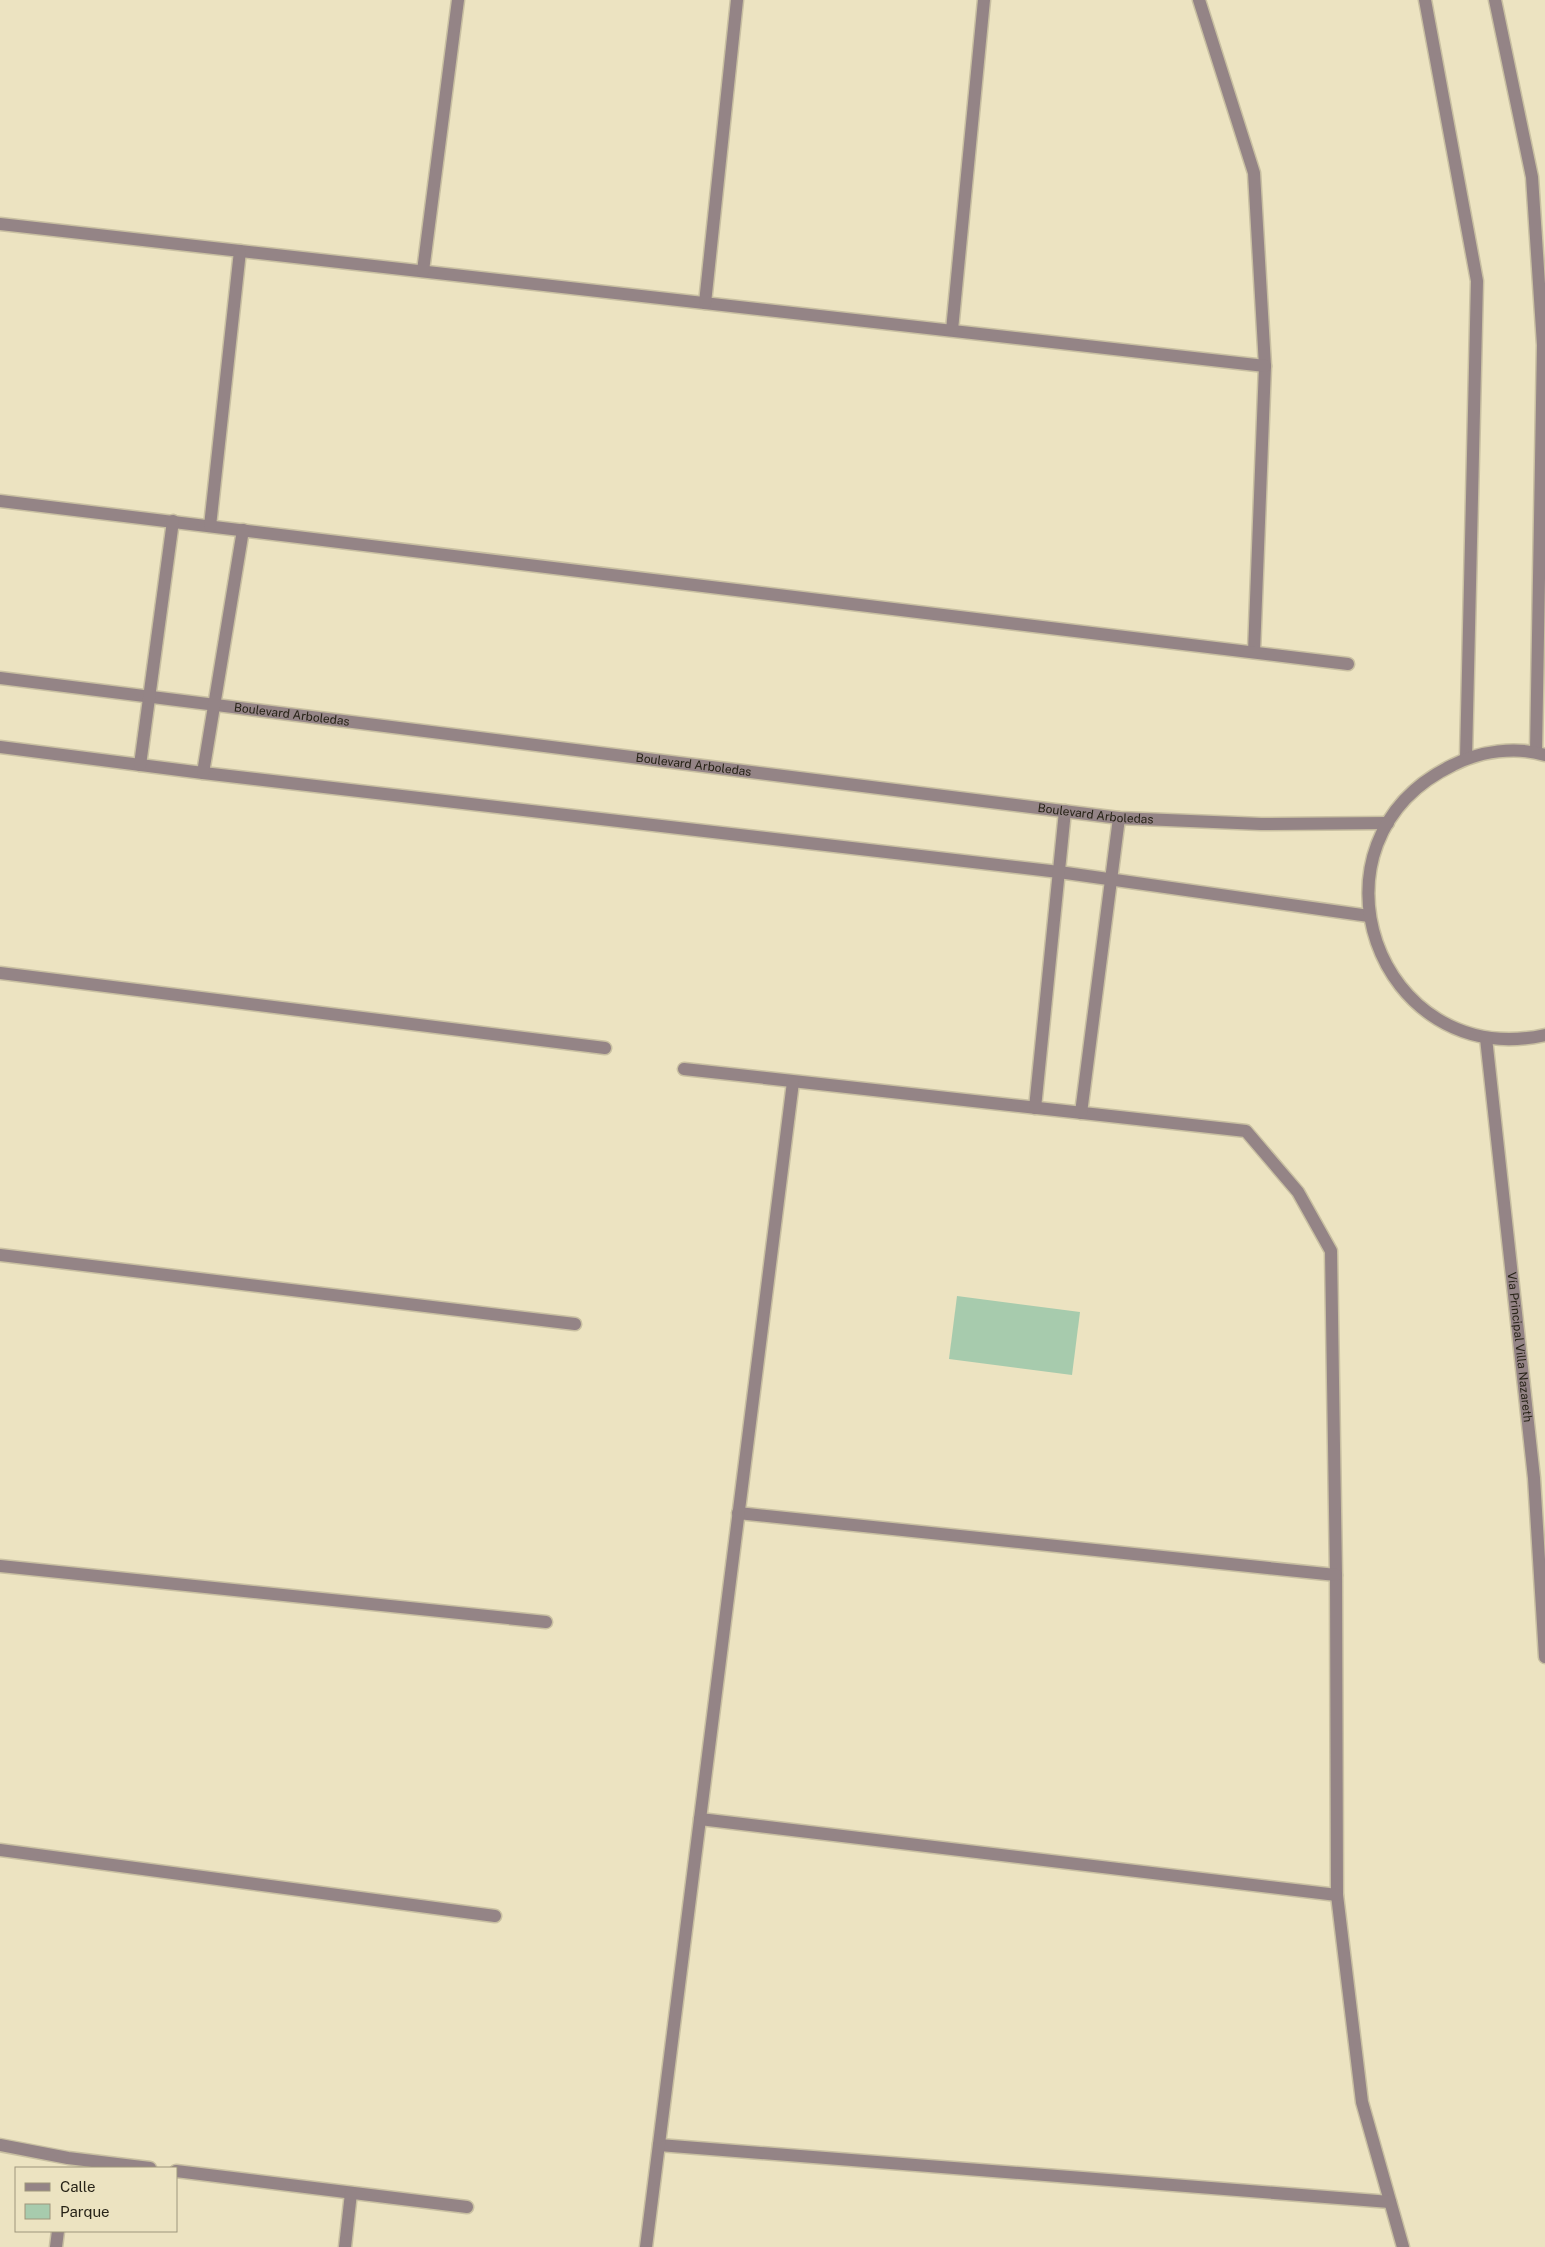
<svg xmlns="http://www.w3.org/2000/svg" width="1545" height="2247" viewBox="0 0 1545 2247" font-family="'Public Sans',sans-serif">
<rect width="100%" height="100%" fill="#ece3c1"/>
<polygon fill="#a7cbad" points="957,1296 1080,1312 1072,1375 949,1359"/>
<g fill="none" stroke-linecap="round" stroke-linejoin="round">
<g stroke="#c9c0a2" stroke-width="15">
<g id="minor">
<polyline points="1199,0 1254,173 1265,366 1254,652"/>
<polyline points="1425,0 1477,281 1466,758"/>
<polyline points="1495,0 1532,177 1543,345 1536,752"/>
<polyline points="0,224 1265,366"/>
<polyline points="423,271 458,0"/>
<polyline points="705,303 737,0"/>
<polyline points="952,330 984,0"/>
<polyline points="0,501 1348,664"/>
<polyline points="210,526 240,251"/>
<path id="s1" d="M0 678 1119 818 1261 824 1388 823"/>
<polyline points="0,747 203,773 1059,872 1369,916"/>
<path d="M1545 755C1516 746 1480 751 1453 765 1295 841 1377 1072 1545 1035"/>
<polyline points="140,765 173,521"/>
<polyline points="203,773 243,530"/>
<polyline points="0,973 605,1048"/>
<path id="s2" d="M1486 1038 1534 1478 1545 1657"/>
<polyline points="684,1069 1246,1131 1298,1192 1331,1251 1336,1575 1337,1895 1362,2102 1403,2247"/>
<polyline points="1035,1108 1065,811"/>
<polyline points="1081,1113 1119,818"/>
<polyline points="0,1255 575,1324"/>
<polyline points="738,1513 1336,1575"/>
<polyline points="0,1566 546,1622"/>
<polyline points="700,1819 1337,1895"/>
<polyline points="0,1850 495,1916"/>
<polyline points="0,2145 68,2158 150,2168"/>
<polyline points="659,2145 1390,2202"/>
<polyline points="176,2171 467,2207"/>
<polyline points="56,2247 58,2231"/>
<polyline points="345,2247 351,2193"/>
<polyline points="646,2247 793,1082"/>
</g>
</g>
<use href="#minor" stroke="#948486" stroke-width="12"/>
</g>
<g text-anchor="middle" stroke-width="5" stroke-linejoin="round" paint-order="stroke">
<g font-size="12" fill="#272317" stroke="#ece3c1">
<text dy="4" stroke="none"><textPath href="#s1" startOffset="294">Boulevard Arboledas</textPath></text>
<text dy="4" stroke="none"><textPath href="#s1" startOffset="699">Boulevard Arboledas</textPath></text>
<text dy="4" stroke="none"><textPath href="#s1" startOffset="1104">Boulevard Arboledas</textPath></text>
<text dy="4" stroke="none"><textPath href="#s2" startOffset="311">Vía Principal Villa Nazareth</textPath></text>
</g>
</g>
<rect x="15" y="2167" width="162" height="65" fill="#ece3c1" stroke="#9d967d"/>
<rect x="25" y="2183" width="25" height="8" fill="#948486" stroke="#9d967d"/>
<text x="60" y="2192" font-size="15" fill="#272317">Calle</text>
<rect x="25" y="2204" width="25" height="15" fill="#a7cbad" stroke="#9d967d"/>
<text x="60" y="2217" font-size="15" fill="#272317">Parque</text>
</svg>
